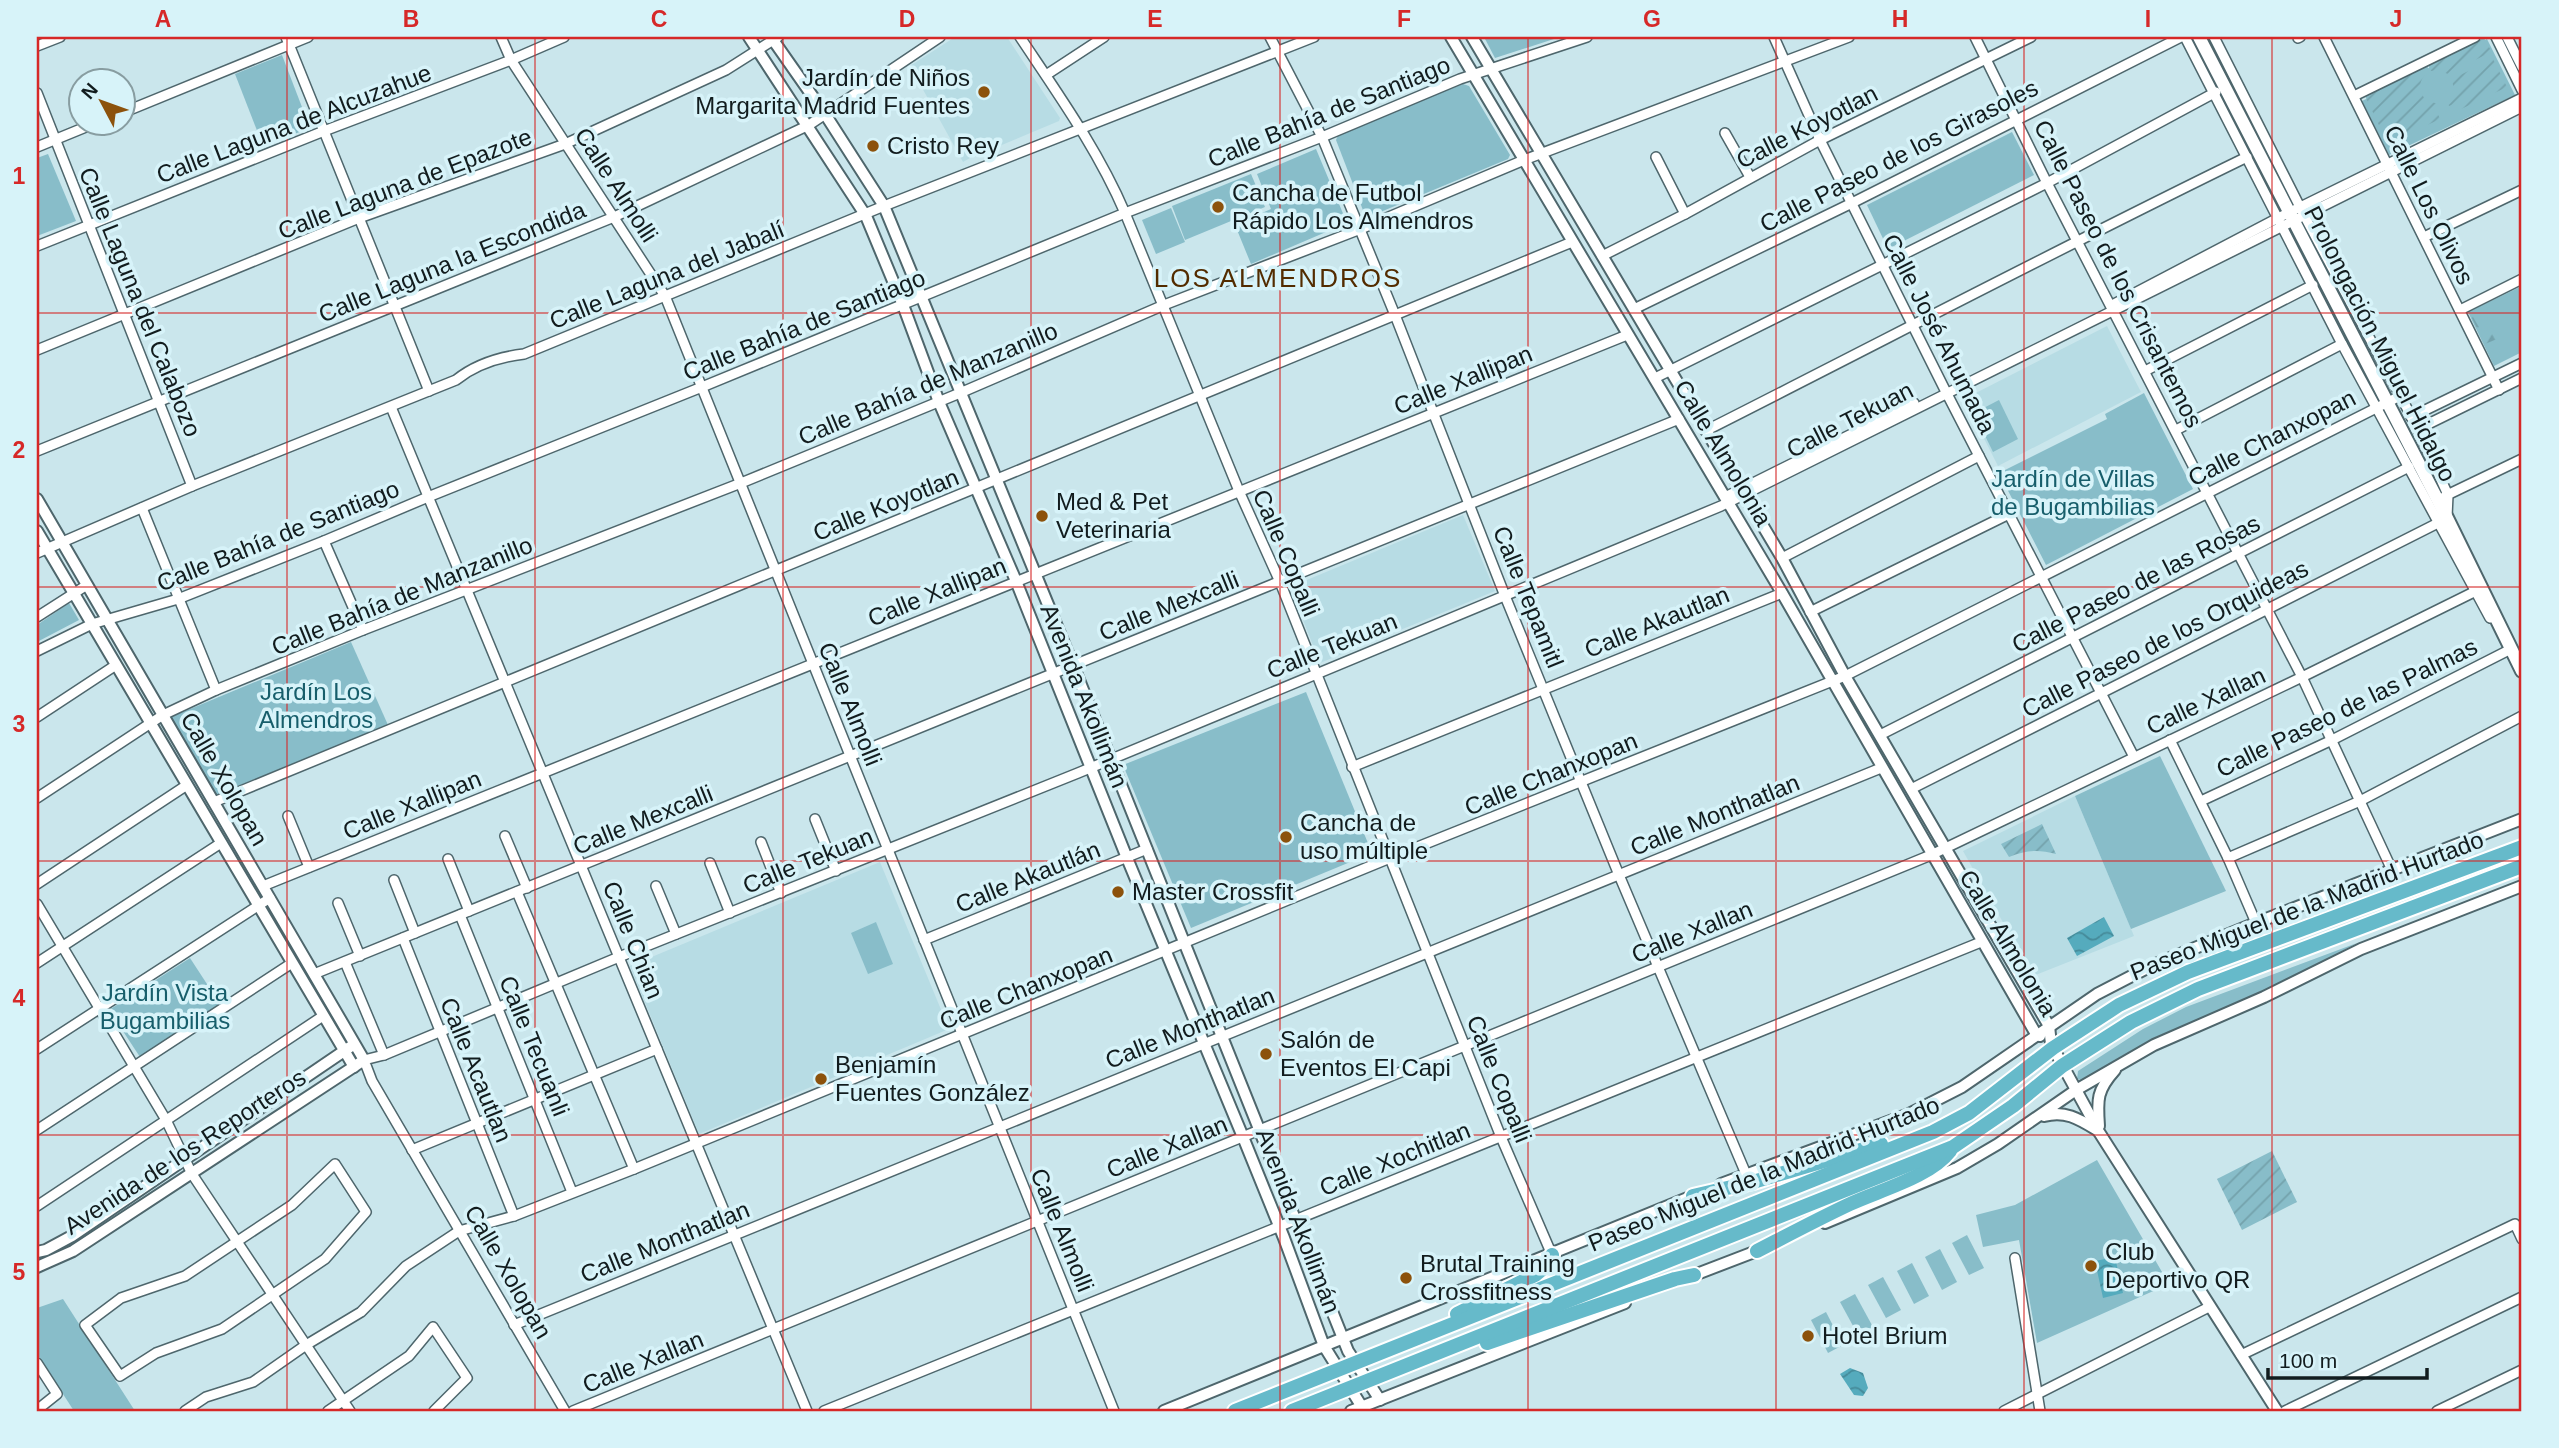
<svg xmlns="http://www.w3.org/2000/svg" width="2559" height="1448" viewBox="0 0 2559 1448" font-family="Arial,sans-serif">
<defs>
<pattern id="forest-firs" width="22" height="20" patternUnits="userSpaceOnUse" patternTransform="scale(1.75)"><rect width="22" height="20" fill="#88bdc9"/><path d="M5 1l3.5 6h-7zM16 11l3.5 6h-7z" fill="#74a2ac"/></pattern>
<pattern id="garden-furrows" width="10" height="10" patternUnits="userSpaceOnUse" patternTransform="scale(1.75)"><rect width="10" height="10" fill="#88bdc9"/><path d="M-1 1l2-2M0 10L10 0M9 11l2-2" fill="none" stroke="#74a2ac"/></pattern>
<pattern id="water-waves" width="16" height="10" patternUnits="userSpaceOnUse" patternTransform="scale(1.75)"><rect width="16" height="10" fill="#55abbd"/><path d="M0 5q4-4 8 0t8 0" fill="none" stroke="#458a99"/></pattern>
</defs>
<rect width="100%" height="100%" fill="#cae6ec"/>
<g fill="#b7dce4">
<polygon points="955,37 1007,37 1060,118 1059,121 985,152 976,143 965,152 970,158 963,162 910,66"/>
<polygon points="2107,326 2141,392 1998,466 1964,399"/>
<polygon points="1463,515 1495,591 1320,663 1290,587"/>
<polygon points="2075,796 2134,936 2033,976 1963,851"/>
<polygon points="880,862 949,1029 699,1134 630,966"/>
</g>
<g fill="#88bdc9">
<polygon points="1484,37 1560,37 1495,58"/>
<polygon points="2487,39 2515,95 2389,155 2362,101"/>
<polygon points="282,55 310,128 263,146 235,74"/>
<polygon points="1463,84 1469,86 1510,155 1508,159 1366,218 1336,140 1339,133"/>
<polygon points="2012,132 2034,175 1888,249 1867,205"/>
<polygon points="1316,149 1347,223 1251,264 1235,225 1271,209 1257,174"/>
<polygon points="48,154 76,221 37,236 37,158"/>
<polygon points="1251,174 1265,207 1185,240 1172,206"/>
<polygon points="1171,208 1185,242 1156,254 1142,220"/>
<polygon points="2522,286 2522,352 2494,366 2468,312"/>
<polygon points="2144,393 2193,489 2046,565 1999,473 2107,419 2105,414"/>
<polygon points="1999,400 2018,439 1993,452 1974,413"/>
<polygon points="69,603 79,620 37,642 37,625"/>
<polygon points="351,642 388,725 216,795 171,717"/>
<polygon points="1306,692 1372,853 1191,928 1123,765"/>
<polygon points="2160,756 2226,891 2131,929 2075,796"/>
<polygon points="876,922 893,964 868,974 851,933"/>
<polygon points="2357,943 2259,995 2156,1037 2122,1056 2085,1081 2077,1079 2078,1071 2143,1029 2186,1007"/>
<polygon points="190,958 220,1004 140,1057 109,1010"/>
<polygon points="2097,1160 2169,1284 2037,1343 2019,1240 1983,1247 1976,1215 2015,1205"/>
<polygon points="1967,1235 1984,1268 1969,1275 1952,1243"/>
<polygon points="1940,1249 1957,1282 1942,1290 1925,1257"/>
<polygon points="1912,1263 1929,1296 1914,1304 1897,1271"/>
<polygon points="1883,1277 1901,1310 1886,1318 1868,1285"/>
<polygon points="1855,1294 1873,1327 1858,1335 1840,1302"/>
<polygon points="63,1299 135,1411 74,1411 37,1354 37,1308"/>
<polygon points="1826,1312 1843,1345 1828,1353 1811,1320"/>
</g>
<polygon fill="url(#forest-firs)" points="2481,307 2497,339 2485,344 2469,312"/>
<g fill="url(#garden-furrows)">
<polygon points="2484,38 2494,56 2486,60 2483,56 2448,74 2438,70 2431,71 2428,65"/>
<polygon points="2493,59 2507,87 2457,111 2454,104 2449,106 2447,101 2454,91 2452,79"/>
<path d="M2427 65 2429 71C2418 80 2417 91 2427 101L2439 104 2442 110 2437 112 2440 119 2388 144 2365 96Z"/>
<path d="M2042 824 2056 854C2038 849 2026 850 2009 857L2001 844Z"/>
<polygon points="2272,1151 2297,1202 2242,1230 2217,1179"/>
</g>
<g fill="url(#water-waves)">
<polygon points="2104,917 2114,936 2077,956 2067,938"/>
<polygon points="2115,1257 2123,1293 2103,1298 2095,1261"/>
<polygon points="1850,1368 1863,1373 1868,1388 1863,1396 1854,1395 1840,1374"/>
</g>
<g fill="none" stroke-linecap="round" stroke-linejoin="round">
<g stroke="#4e666c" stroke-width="12">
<g id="minor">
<polyline points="286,37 429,391"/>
<polyline points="501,37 511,60 665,296 1114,1411"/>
<path d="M1020 37C1058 94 1098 150 1125 213L1239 491 1280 582 1501 1137 1552 1255"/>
<polyline points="1270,37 1322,137 1395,315 1505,596 1619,875 1746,1174"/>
<polyline points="1774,37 1820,140 1944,388 2134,757"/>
<polyline points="1975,37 2047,183 2302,677 2392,870"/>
<polyline points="2185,37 2342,344 2490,618"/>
<polyline points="2214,37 2304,215 2418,429 2448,495 2447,517"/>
<polyline points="2324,37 2499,390"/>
<polyline points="2496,37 2522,90"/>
<polyline points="2507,37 2522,67"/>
<polyline points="2298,38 2300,37"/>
<polyline points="37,46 60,37"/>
<polyline points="1046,75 1104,37"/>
<polyline points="37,93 192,486"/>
<polyline points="2354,96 2475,37"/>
<polyline points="122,113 308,37"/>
<polyline points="1725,133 1750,177"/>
<polyline points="37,147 98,122"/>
<polyline points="1656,157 1685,214"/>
<polyline points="2424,237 2522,190"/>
<polyline points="37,246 324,131 511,60 564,37"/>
<polyline points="1602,256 1685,214 1820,140 2031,37"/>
<polyline points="2114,304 2278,218 2522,98"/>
<polyline points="1634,309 1852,203 2181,37"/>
<polyline points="2460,310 2522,279"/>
<polyline points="37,350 359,218 565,144 726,70 778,37"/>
<polyline points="2145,371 2313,285"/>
<polyline points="1655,378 2047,183 2216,92"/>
<polyline points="391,407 807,1411"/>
<polyline points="2411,417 2522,363"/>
<polyline points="2418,429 2522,378"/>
<path d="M1707 430C1887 339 2066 245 2247 157"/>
<polyline points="2176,430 2342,344"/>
<polyline points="37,451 614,217 809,125 940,37"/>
<polyline points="2445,496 2522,459"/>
<polyline points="1725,497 1914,403"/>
<polyline points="142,508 216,690"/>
<polyline points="324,541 363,630"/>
<path d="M37 553 192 486 456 380C476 364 499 357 524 354L884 206 1314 37"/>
<polyline points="1782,558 1979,456"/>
<polyline points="1810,612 2009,514"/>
<polyline points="37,617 87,585"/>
<polyline points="37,651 92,624 178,599 324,541 428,497 702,387 1125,213 1322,137 1460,79 1587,37"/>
<polyline points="37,717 116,665"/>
<polyline points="1880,735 2409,467"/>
<polyline points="2170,740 2228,858 2256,923"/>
<polyline points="1352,767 1782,593"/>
<polyline points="1911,789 2438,523"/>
<polyline points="37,798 163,715 216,690 363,630 741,483 960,393 1164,305 1358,230 1524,160 1849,37"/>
<polyline points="2201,801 2332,740 2511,649"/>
<polyline points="214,802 1572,242"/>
<polyline points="288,816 309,867"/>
<polyline points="815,819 836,871"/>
<polyline points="505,836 527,888"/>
<polyline points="761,842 781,893"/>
<polyline points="2228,858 2360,801 2522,716"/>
<polyline points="448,859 469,911"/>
<polyline points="710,863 730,913"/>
<polyline points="394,880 415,933"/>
<polyline points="37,884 187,785"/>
<polyline points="263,886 1627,335"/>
<polyline points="656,886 676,934"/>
<polyline points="517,892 634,1169"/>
<polyline points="338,903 360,956"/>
<polyline points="37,904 166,1120 192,1174 350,1411"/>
<polyline points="460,915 572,1192"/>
<polyline points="403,938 514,1216"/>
<polyline points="924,940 1147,849"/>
<polyline points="345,962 384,1055"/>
<polyline points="37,963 221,843"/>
<polyline points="314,974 1679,419"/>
<polyline points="37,1049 270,898"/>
<polyline points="37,1130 292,963"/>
<polyline points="412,1150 657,1049"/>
<polygon points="335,1164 366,1212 325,1259 222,1329 156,1353 120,1376 85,1325 121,1298 185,1276 292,1205"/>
<polyline points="37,1206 323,1016"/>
<polyline points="2015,1258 2040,1411"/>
<polyline points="514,1325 1881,768"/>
<polyline points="2241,1355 2515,1224 2522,1239"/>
<polyline points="37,1363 57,1394 37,1410"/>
<polyline points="185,1411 206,1397 253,1382 306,1345 361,1312 406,1266 459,1231 514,1216 634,1169 1390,858 1845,676 2400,396"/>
<polyline points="328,1411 409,1356 433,1327 467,1378 434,1411"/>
<polyline points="565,1411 372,1081 364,1060 384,1055 619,957 1078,773 1721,506 2522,107"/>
<polyline points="573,1411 1931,855 2302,677 2482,588"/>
<polyline points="824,1411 1981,942"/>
<polyline points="2004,1411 2209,1307"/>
<polyline points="2285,1411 2522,1297"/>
<polyline points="2437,1411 2522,1370"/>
</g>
</g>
<g stroke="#4e666c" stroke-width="14">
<g id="tertiary">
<polyline points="749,37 866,216 903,305 939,402 1016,581 1127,858 1243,1137 1284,1238 1324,1346 1362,1407"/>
<polyline points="771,37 825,114 884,206 1077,675 1348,1351 1380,1400"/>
<polyline points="1451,37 1782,593 2036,1034 2040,1036"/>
<polyline points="1472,37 1782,558 1845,676 2049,1026 2051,1044 2099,1132 2277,1411"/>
<polyline points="37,499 364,1060 73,1251 37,1267"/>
<polyline points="37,531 354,1067"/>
<path d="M2044 1116C2065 1110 2079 1119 2097 1130"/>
<path d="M2099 1126C2097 1099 2097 1090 2115 1070"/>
<polyline points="1721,1184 1909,1114 1962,1087 2097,994 2151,966 2256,923 2522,819"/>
<polyline points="1825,1223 1957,1168 1998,1144 2076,1090 2154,1045 2264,997 2361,949 2522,886"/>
<polyline points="37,1252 46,1250 72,1236 350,1047"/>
<polyline points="1689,1277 1762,1249"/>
<polyline points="1164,1411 1700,1193"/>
<polyline points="1351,1411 1625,1303"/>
</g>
</g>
<g stroke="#4e666c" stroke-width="16">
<polyline id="secondary" points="2199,37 2447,518 2522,671"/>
</g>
<g stroke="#fff" stroke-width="18">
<g id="trunk">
<polyline points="1693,1196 1753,1182 1881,1144"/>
<path d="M1757 1251C1788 1235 1818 1219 1850 1204 1880 1190 1930 1177 1950 1151"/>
<polyline points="1457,1314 1535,1275 1546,1266 1552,1255"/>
<polyline points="1487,1343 1675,1279 1694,1275"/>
<polyline points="1235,1411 1933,1132 1969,1113 2053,1048 2119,1005 2188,972 2522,847"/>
<polyline points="1292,1411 1953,1147 2013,1106 2062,1066 2131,1022 2198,989 2522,866"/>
</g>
</g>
<use href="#minor" stroke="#fff" stroke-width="9"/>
<use href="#tertiary" stroke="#fff" stroke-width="10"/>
<use href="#secondary" stroke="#fff" stroke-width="12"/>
<use href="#trunk" stroke="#66baca" stroke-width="14"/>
</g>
<path fill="none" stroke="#d62828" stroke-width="2" stroke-opacity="0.55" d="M287 37V1411M535 37V1411M783 37V1411M1031 37V1411M1280 37V1411M1528 37V1411M1776 37V1411M2024 37V1411M2272 37V1411M37 313H2522M37 587H2522M37 861H2522M37 1135H2522"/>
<g fill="#8c520c" stroke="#d7f3f9" stroke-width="2.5">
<circle cx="984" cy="92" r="7"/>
<circle cx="873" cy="146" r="7"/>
<circle cx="1218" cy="207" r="7"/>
<circle cx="1042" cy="516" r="7"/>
<circle cx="1286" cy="837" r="7"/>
<circle cx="1118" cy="892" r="7"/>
<circle cx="1266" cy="1054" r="7"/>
<circle cx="821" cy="1079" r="7"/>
<circle cx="2091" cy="1266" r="7"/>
<circle cx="1406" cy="1278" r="7"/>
<circle cx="1808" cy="1336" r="7"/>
</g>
<g text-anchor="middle" stroke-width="7" stroke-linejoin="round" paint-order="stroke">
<g font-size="24" fill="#121c1e" stroke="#d7f3f9" text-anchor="start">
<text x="970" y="86" text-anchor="end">Jardín de Niños<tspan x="970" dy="28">Margarita Madrid Fuentes</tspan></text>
<text x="887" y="154">Cristo Rey</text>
<text x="1232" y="201">Cancha de Futbol<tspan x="1232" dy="28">Rápido Los Almendros</tspan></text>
<text x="1056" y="510">Med &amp; Pet<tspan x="1056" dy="28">Veterinaria</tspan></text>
<text x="1300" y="831">Cancha de<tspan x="1300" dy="28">uso múltiple</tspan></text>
<text x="1132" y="900">Master Crossfit</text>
<text x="1280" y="1048">Salón de<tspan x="1280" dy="28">Eventos El Capi</tspan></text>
<text x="835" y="1073">Benjamín<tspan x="835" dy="28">Fuentes González</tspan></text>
<text x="2105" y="1260">Club<tspan x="2105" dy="28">Deportivo QR</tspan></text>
<text x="1420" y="1272">Brutal Training<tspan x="1420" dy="28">Crossfitness</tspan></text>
<text x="1822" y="1344">Hotel Brium</text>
</g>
<g font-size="24" fill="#121c1e" stroke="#d7f3f9">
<text transform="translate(1329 112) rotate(-22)" y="8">Calle Bahía de Santiago</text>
<text transform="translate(294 124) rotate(-21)" y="8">Calle Laguna de Alcuzahue</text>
<text transform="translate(1807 127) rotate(-27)" y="8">Calle Koyotlan</text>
<text transform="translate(1899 156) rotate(-27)" y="8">Calle Paseo de los Girasoles</text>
<text transform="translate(405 184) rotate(-21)" y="8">Calle Laguna de Epazote</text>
<text transform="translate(616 185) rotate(57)" y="8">Calle Almolli</text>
<text transform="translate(2429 205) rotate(64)" y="8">Calle Los Olivos</text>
<text transform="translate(452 262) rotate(-22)" y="8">Calle Laguna la Escondida</text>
<text transform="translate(2118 274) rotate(63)" y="8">Calle Paseo de los Crisantemos</text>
<text transform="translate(667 275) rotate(-22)" y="8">Calle Laguna del Jabalí</text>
<text transform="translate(140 302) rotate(68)" y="8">Calle Laguna del Calabozo</text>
<text transform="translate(804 325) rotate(-22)" y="8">Calle Bahía de Santiago</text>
<text transform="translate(1939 334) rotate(63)" y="8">Calle José Ahumada</text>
<text transform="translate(2380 344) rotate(63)" y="8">Prolongación Miguel Hidalgo</text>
<text transform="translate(1463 380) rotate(-22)" y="8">Calle Xallipan</text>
<text transform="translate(928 384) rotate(-23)" y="8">Calle Bahía de Manzanillo</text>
<text transform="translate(1850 420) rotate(-27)" y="8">Calle Tekuan</text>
<text transform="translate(2272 438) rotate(-27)" y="8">Calle Chanxopan</text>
<text transform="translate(1723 453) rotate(59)" y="8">Calle Almolonia</text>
<text transform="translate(886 505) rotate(-22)" y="8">Calle Koyotlan</text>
<text transform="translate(278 536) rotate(-22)" y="8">Calle Bahía de Santiago</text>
<text transform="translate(1286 553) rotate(67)" y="8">Calle Copalli</text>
<text transform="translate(2136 584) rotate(-27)" y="8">Calle Paseo de las Rosas</text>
<text transform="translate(937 592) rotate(-22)" y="8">Calle Xallipan</text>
<text transform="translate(402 596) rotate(-22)" y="8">Calle Bahía de Manzanillo</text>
<text transform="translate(1528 597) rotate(68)" y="8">Calle Tepamitl</text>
<text transform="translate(1169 606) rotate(-22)" y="8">Calle Mexcalli</text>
<text transform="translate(1657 622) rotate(-22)" y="8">Calle Akautlan</text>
<text transform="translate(2165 639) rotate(-27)" y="8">Calle Paseo de los Orquideas</text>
<text transform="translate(1332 646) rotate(-22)" y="8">Calle Tekuan</text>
<text transform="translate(1084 696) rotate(68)" y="8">Avenida Akollimán</text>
<text transform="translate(2206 701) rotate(-25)" y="8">Calle Xallan</text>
<text transform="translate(850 704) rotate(68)" y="8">Calle Almolli</text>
<text transform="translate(2347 708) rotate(-26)" y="8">Calle Paseo de las Palmas</text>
<text transform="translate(1551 774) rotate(-22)" y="8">Calle Chanxopan</text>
<text transform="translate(224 779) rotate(60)" y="8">Calle Xolopan</text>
<text transform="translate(412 805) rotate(-22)" y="8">Calle Xallipan</text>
<text transform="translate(1715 815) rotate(-22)" y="8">Calle Monthatlan</text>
<text transform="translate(643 820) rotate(-22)" y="8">Calle Mexcalli</text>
<text transform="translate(808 861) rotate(-22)" y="8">Calle Tekuan</text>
<text transform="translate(1028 877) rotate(-22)" y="8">Calle Akautlán</text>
<text transform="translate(2307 906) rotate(-21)" y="8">Paseo Miguel de la Madrid Hurtado</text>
<text transform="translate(1692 932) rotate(-22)" y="8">Calle Xallan</text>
<text transform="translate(633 940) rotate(68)" y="8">Calle Chian</text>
<text transform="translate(2008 943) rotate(59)" y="8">Calle Almolonia</text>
<text transform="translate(1026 988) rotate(-22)" y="8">Calle Chanxopan</text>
<text transform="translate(1190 1028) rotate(-22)" y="8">Calle Monthatlan</text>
<text transform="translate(534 1046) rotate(68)" y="8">Calle Tecuanli</text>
<text transform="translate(476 1070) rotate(68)" y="8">Calle Acautlan</text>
<text transform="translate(1499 1079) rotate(68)" y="8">Calle Copalli</text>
<text transform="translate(1167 1147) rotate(-22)" y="8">Calle Xallan</text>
<text transform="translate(185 1152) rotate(-33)" y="8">Avenida de los Reporteros</text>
<text transform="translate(1395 1159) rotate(-22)" y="8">Calle Xochitlan</text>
<text transform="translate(1764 1174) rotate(-22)" y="8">Paseo Miguel de la Madrid Hurtado</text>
<text transform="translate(1298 1221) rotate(69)" y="8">Avenida Akollimán</text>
<text transform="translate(1062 1230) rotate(68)" y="8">Calle Almolli</text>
<text transform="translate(665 1242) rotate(-22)" y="8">Calle Monthatlan</text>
<text transform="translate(508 1272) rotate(60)" y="8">Calle Xolopan</text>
<text transform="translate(643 1362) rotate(-22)" y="8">Calle Xallan</text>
</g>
<g font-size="24" fill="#175e6b" stroke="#d7f3f9">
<text x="2073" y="487">Jardín de Villas<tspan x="2073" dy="28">de Bugambilias</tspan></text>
<text x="316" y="700">Jardín Los<tspan x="316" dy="28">Almendros</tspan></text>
<text x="165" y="1001">Jardín Vista<tspan x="165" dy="28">Bugambilias</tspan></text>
</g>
<g font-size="26" letter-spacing="2" fill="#532c00" stroke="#d7f3f9">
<text x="1278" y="287">LOS ALMENDROS</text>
</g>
</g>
<rect width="2559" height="1448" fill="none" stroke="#d7f3f9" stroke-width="77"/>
<g transform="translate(102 102) rotate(311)"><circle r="33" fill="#d7f3f9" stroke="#889da1" stroke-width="2"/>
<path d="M0-5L12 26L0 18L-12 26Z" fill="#8c520c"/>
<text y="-10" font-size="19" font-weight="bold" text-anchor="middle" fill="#121c1e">N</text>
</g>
<path d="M2268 1368v10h159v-10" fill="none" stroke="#121c1e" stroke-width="3.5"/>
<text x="2279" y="1368" font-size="21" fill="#121c1e" stroke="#d7f3f9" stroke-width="5" paint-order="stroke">100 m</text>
<rect x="38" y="38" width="2482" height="1372" fill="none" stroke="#d62828" stroke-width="2.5"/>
<g font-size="23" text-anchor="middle" font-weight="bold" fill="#d62828">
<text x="163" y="27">A</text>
<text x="411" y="27">B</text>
<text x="659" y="27">C</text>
<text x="907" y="27">D</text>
<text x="1155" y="27">E</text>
<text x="1404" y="27">F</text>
<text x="1652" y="27">G</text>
<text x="1900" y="27">H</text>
<text x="2148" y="27">I</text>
<text x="2396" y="27">J</text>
<text x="19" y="184">1</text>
<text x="19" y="458">2</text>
<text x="19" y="732">3</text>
<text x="19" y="1006">4</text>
<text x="19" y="1280">5</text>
</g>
</svg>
